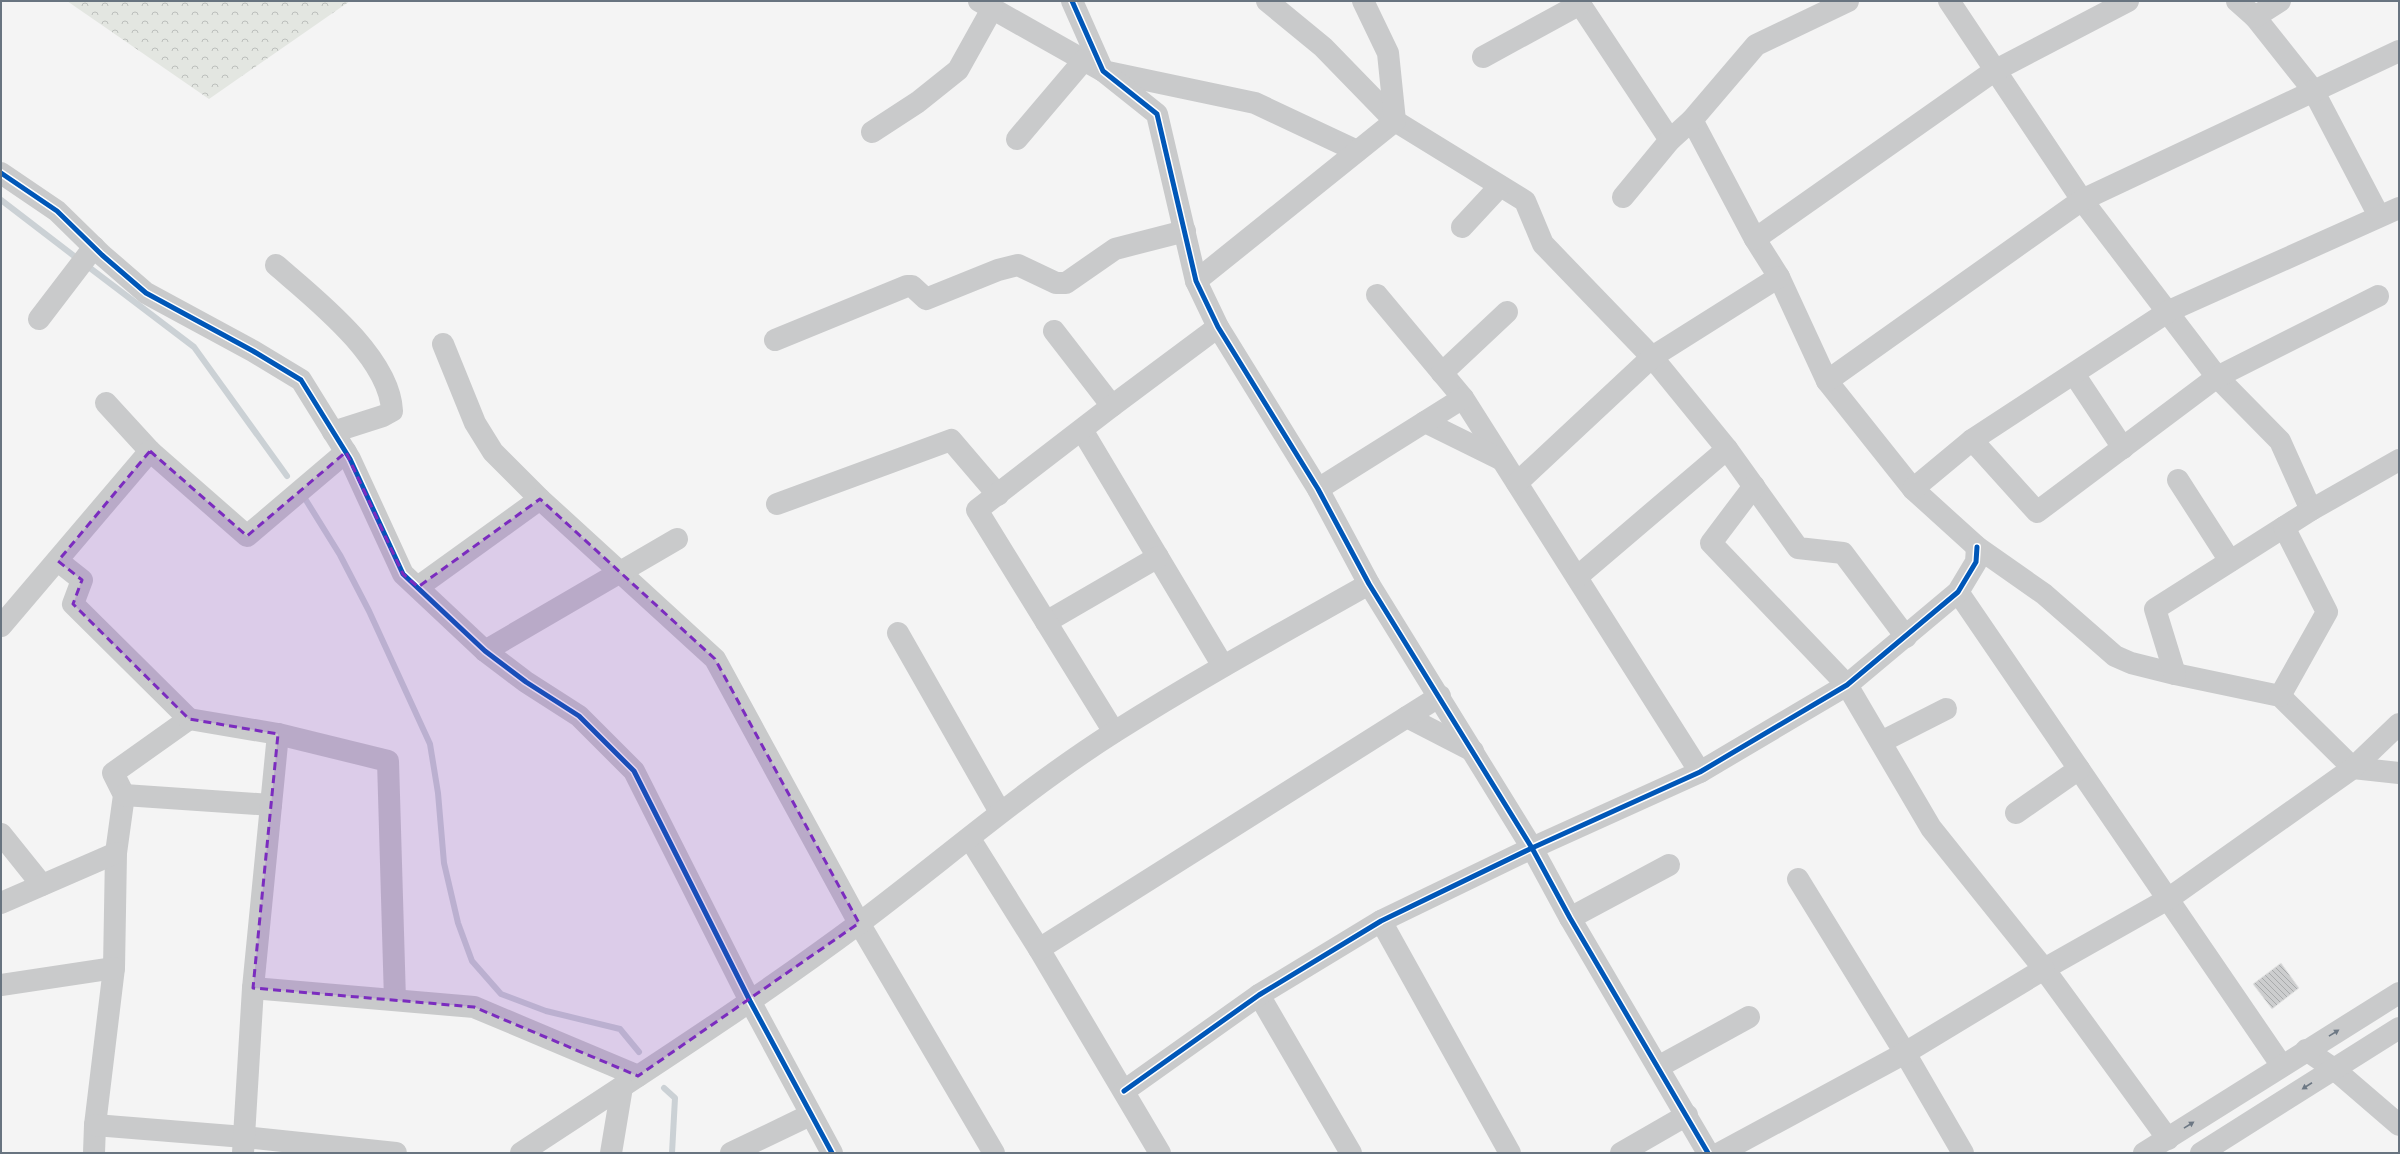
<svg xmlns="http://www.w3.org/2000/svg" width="2400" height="1154" viewBox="0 0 2400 1154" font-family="'PT Sans',sans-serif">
<defs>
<pattern id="forest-crowns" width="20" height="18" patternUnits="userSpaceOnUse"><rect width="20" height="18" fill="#e3e6e1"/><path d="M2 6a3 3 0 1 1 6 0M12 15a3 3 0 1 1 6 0" fill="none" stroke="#bcbfbc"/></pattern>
<pattern id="building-back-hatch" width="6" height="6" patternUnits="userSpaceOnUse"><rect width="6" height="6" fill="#cccdce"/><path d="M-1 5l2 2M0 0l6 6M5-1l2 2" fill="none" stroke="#a9abac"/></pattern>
</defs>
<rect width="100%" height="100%" fill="#f4f4f4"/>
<polygon fill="url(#forest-crowns)" points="67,1 350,1 209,99"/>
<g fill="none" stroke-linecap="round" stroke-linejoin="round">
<g stroke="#cbd1d5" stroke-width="6">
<polyline points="1,200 78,259"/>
<polyline points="86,265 194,347 287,476"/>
<polyline points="304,497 340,555 369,611 430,744 438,793 444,863 458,923 472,961 501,994 546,1011 620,1029 639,1052"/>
<polyline points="664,1088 675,1098 672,1153"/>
</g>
</g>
<polygon fill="url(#building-back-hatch)" stroke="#e4e4e4" points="2281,963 2299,988 2272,1009 2253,984"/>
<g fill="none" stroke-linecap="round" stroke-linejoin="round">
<g stroke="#c9cacb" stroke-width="22">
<polyline points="979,1 1103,71 1255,103 1357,151"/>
<polyline points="1072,1 1103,71 1157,114 1196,281 1218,327 1318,489 1369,584 1532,848 1570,918 1708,1153"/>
<polyline points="1267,1 1323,47 1395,121 1525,201 1543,244 1652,357 1727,449 1798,548 1843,553 1906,637"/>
<polyline points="1578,1 1670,140"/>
<polyline points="1949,1 2082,200 2217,377 2280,441 2311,510"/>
<polyline points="2237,1 2255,17 2313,90 2379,216"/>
<polyline points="2255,17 2280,1"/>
<polyline points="1483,57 1580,4"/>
<polyline points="1692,120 1755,239 1779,277 1827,381 1913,489 1977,547 2044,594 2115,656 2131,663 2175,674 2280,696 2353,768 2399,773"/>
<polyline points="872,132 918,102 958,70 992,9"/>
<polyline points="1017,139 1084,60"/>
<polyline points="1,173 57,211 102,255 146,293 253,351 301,380 350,459 403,574 485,651 526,682 579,716 634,771 750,1001 832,1153"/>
<polyline points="1623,197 1670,140 1692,120 1756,45 1848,1"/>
<polyline points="1462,227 1500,186"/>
<polyline points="1755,239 1994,71 2128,1"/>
<path d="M276 265C314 298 390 357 392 411L383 416 333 432"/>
<polyline points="1196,281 1395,121 1388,53 1363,1"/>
<polyline points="1377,295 1463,398 1700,772"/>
<polyline points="39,319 94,247"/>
<polyline points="1054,331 1112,406"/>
<polyline points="775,340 907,286 912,286 926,299 998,270 1018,265 1056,283 1066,283 1115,249 1185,231"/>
<polyline points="443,344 475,423 493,452 540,499 715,659 859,923 994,1153"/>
<polyline points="1442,373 1507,312"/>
<polyline points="2074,374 2123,448"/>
<polyline points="1827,381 2082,200 2399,51"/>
<polyline points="106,403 150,451 247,536 346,452"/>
<polyline points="1425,422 1502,460"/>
<polyline points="1082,430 1223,666"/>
<polyline points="1972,440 2037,512 2217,377 2378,296"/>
<polyline points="2178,480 2230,561"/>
<polyline points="1517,483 1652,357 1779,277"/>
<polyline points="1318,489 1463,398"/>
<polyline points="1913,489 1972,440 2169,311 2399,208"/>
<polyline points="777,504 951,440 998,495"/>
<polyline points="58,561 82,580 73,604 189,719 113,773 124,795 116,853 114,968 95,1125 94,1153"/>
<polyline points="1577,577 1727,449"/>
<polyline points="418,587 540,499"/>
<polyline points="1958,592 2282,1066"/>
<polyline points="1046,622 1158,557"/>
<polyline points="1,626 150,451"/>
<polyline points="898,633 1000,812"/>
<polyline points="485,651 677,539"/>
<polyline points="2175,674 2155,609 2311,510 2399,460"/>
<polyline points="2280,696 2327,612 2284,527"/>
<polyline points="1407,717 1473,751"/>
<polyline points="189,719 278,734 388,761 395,1000"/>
<polyline points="1114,732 977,510 1112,406 1218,327"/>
<polyline points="1881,742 1946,709"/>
<polyline points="124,795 271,805"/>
<polyline points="2016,813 2079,769"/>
<polyline points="1,834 42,885"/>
<polyline points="970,839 1039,949 1160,1153"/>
<polyline points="1798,879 1905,1053 1963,1153"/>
<polyline points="1,903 116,853"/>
<polyline points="1570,918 1669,865"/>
<polyline points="1381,921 1510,1153"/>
<polyline points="1039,949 1440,696"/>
<polyline points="1,985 114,968"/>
<polyline points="253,988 474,1007 638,1076"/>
<polyline points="1259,995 1351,1153"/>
<polyline points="2306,1050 2334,1069 2399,1125"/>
<polyline points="1658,1067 1749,1017"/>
<polyline points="1124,1091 1259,995 1381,921 1532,848 1700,772 1847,685 1958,592 1976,562 1977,547"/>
<polyline points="95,1125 244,1137 396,1153"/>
<polyline points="2168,1139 2044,969 2168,899 2353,768 2399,724"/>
<polyline points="243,1153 253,988 278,734"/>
<path d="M521 1153C635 1078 751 1004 861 922 946 858 1026 788 1116 731 1198 679 1284 632 1369 584"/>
<polyline points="611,1153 622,1087"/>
<polyline points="731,1153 810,1115"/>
<polyline points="1621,1153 1687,1115"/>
<polyline points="1720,1153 1905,1053 2044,969 1931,828 1847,685 1711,543 1754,486"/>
</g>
<g stroke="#c9cacb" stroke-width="22">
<polyline points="2144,1153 2399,993"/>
<polyline points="2201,1153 2399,1028"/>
</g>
<g stroke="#fff" stroke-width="8">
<g id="cycleway">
<polyline points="1072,1 1103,71 1157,114 1196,281 1218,327 1318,489 1369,584 1532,848 1570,918 1708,1153"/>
<polyline points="1,173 57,211 102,255 146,293 253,351 301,380 350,459 403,574 485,651 526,682 579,716 634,771 750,1001 832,1153"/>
<polyline points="1124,1091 1259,995 1381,921 1532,848 1700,772 1847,685 1958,592 1976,562 1977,547"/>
</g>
</g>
<use href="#cycleway" stroke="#0057b8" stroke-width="5"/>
</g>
<defs><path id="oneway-solid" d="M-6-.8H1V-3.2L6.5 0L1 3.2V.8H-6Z"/></defs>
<g fill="#6d7884">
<use href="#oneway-solid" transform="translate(2334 1033) rotate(-32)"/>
<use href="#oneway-solid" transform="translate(2307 1086) rotate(147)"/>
<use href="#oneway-solid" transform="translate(2189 1125) rotate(-32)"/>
</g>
<path fill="#7b2cbf" fill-opacity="0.2" stroke="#7b2cbf" stroke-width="3" stroke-dasharray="8 5" stroke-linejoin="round" d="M150 451 247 536 346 452 403 574 418 587 540 499 715 659 859 923 638 1076 474 1007 253 988 278 734 189 719 73 604 82 580 58 561Z"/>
<rect width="2400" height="1154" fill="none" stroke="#687480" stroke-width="4"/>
</svg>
